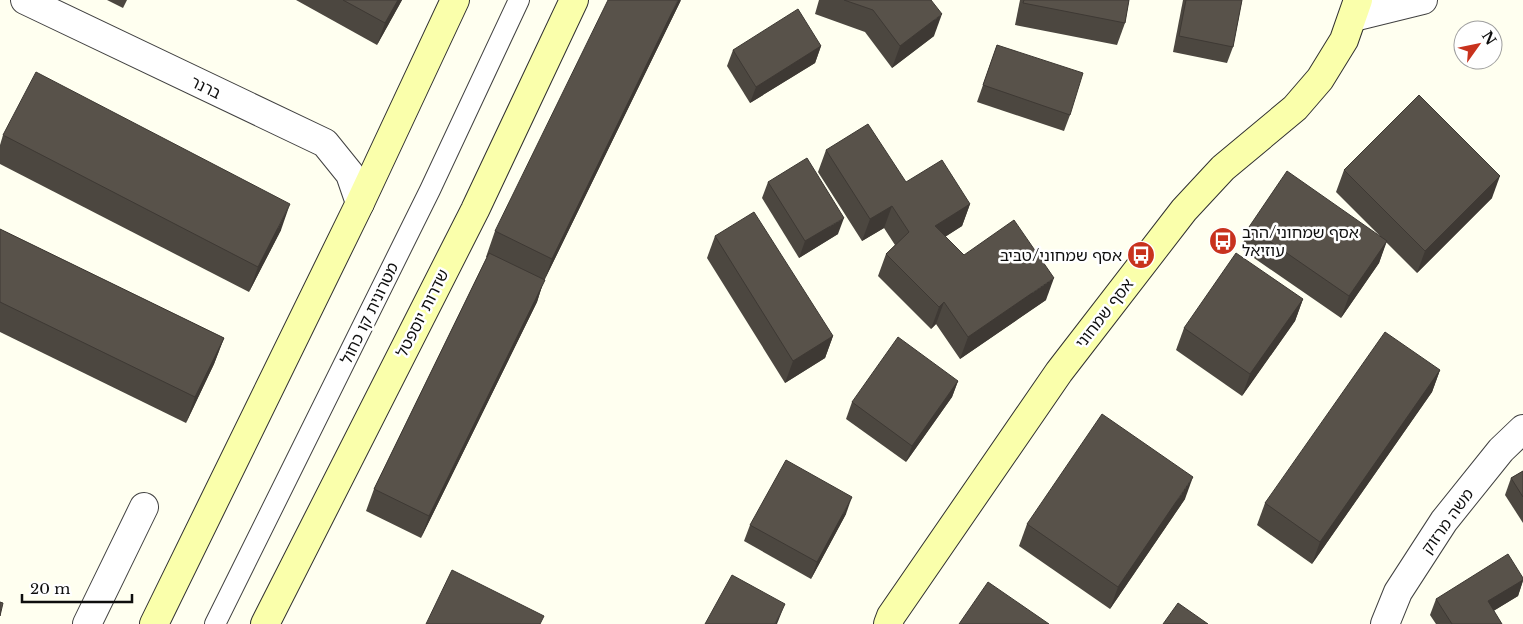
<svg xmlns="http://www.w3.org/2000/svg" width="1523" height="624" viewBox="0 0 1523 624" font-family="'Libre Baskerville','Noto Sans Hebrew',serif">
<rect width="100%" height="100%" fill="#fffff0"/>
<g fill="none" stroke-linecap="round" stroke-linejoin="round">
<g stroke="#414141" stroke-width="22">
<polyline id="lane" points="215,624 430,190 519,0"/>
</g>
<g stroke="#414141" stroke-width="30">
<g id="street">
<polyline points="25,0 325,143 350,174 360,203"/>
<polyline points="1354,17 1423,0"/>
<polyline points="87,624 144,507"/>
<polyline points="1385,624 1398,592 1444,521 1501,450 1523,429"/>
</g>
</g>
<g stroke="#303030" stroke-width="30">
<g id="secondary">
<polyline points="154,624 360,203 455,0"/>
<polyline points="265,624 475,210 574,0"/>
<polyline points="888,624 891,616 1059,372 1184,210 1223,168 1295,108 1320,79 1344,40 1358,0"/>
</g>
</g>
<use href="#lane" stroke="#fff" stroke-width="20"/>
<use href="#street" stroke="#fff" stroke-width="28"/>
<use href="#secondary" stroke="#faffab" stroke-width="28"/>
</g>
<g fill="#4c4740">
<polygon points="107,0 127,0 123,8"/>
<polygon points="296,0 402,0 377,45"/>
<polygon points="681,0 543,283 537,302 421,538 366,511 374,489 487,257 486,257 495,231"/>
<polygon points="819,0 931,0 934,36 892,68 865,32 815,14"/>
<polygon points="1020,0 1129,0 1125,23 1117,45 1015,25"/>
<polygon points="1183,0 1242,0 1233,47 1227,63 1173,52"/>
<polygon points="997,45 1070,115 1064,131 977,102"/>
<polygon points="821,46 815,63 750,103 727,66 733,50"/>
<polygon points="3,135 281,230 249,292 0,164 0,145"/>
<polygon points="826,150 906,182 970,204 962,226 945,237 964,255 1046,300 960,359 936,324 931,329 878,276 886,254 895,245 884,228 862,241 818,172"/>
<polygon points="1344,170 1492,198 1417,273 1386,242 1379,263 1341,318 1241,249 1249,227 1380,236 1336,192"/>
<polygon points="768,182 838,234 799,258 762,198"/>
<polygon points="0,229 224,338 214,364 186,423 0,332"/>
<polygon points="715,236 833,336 825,358 785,383 707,258"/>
<polygon points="1303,299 1295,321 1242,396 1176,350 1184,328"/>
<polygon points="1440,370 1432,392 1312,564 1257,525 1265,503"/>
<polygon points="958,381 952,397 906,462 846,419 852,402"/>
<polygon points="1523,471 1523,523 1505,495 1511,478"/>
<polygon points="1185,499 1110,609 1019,546 1027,524"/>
<polygon points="846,514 811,579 744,541 750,525"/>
<polygon points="1523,578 1523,581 1518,596 1493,611 1502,624 1436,624 1430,615 1436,599"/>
</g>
<g fill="#3e3934">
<polygon points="398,0 402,0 377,45 385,23"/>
<polygon points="678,0 681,0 543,283 537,302 421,538 429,516 544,281 552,259"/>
<polygon points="942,14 934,36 892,68 900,46"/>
<polygon points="821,46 815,63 750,103 756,87"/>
<polygon points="1500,176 1492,198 1417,273 1425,251"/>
<polygon points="290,204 281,230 249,292 258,267"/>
<polygon points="970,204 962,226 927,248 935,226"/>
<polygon points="892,206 884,228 862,241 870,219"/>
<polygon points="844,218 838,234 799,258 805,241"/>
<polygon points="1387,241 1379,263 1341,318 1349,296"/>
<polygon points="1054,278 1046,300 960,359 968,337"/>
<polygon points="1303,299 1295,321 1242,396 1250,374"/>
<polygon points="944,302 936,324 931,329 939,307"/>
<polygon points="833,336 825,358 785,383 793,361"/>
<polygon points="224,338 214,364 186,423 195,397"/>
<polygon points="1440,370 1432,392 1312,564 1320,542"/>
<polygon points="958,381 952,397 906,462 912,446"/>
<polygon points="1193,477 1185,499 1110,609 1118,587"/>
<polygon points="852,497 846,514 811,579 817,562"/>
<polygon points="1523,580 1518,596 1482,618 1488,601"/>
<polygon points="785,604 777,624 775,624"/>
</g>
<g fill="#58524a" stroke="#3e3934">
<polygon points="343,0 398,0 385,23"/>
<polygon points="608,0 678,0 552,259 495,231"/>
<polygon points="844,0 931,0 942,14 900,46 873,10"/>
<polygon points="1024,0 1129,0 1125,23 1023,3"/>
<polygon points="1186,0 1242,0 1233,47 1179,36"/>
<polygon points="798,9 821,46 756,87 733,50"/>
<polygon points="997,45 1083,73 1070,115 983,85"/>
<polygon points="36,72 290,204 258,267 3,135"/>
<polygon points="1419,95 1500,176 1425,251 1344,170"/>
<polygon points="868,124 906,182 942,160 970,204 935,226 964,255 1014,220 1054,278 968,337 944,302 939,307 886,254 909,232 892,206 870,219 826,150"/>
<polygon points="807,158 844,218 805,241 768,182"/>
<polygon points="1287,171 1387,241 1349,296 1249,227"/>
<polygon points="754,212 833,336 793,361 715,236"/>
<polygon points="0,229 224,338 195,397 0,302"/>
<polygon points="489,253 545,280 429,516 374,489"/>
<polygon points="1236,253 1303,299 1250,374 1184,328"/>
<polygon points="1385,332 1440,370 1320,542 1265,503"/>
<polygon points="898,337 958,381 912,446 852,402"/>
<polygon points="1102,414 1193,477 1118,587 1027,524"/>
<polygon points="786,460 852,497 817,562 750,525"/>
<polygon points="1523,471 1523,497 1511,478"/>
<polygon points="1508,554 1523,578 1523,580 1488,601 1502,624 1452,624 1436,599"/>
<polygon points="452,570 544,616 540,624 426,624"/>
<polygon points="732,575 785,604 775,624 705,624"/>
<polygon points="988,582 1049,624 959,624"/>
<polygon points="0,602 3,603 0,616"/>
<polygon points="1178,603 1208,624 1163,624"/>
</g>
<defs>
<g id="bus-disc" transform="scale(1.4375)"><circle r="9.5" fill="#c8321d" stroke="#fff"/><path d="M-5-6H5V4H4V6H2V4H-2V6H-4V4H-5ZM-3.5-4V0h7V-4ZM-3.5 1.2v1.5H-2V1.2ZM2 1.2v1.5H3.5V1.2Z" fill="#fff"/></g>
</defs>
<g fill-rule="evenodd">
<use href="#bus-disc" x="1223" y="241"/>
<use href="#bus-disc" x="1141" y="255"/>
</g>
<g text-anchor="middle" stroke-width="5" stroke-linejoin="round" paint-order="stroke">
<g font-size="16" fill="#0e0e0e" stroke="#fff">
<text transform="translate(206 87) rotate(26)" y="6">ברנר</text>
<text transform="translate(369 313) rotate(-64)" y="6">מטרונית קו כחול</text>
<text transform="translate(422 313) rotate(-63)" y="6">שדרות יוספטל</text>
<text transform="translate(1104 313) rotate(-52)" y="6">אסף שמחוני</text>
<text transform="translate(1447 521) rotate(-54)" y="6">משה מרזוק</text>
</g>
<g font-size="16" fill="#0e0e0e" stroke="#fff" text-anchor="start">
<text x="1242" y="238">אסף שמחוני/הרב<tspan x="1242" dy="18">עוזיאל</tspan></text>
<text x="1122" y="261" text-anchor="end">אסף שמחוני/טביב</text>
</g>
</g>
<g transform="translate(1478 45) rotate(57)"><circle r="24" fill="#ffffff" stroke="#9f9f9f"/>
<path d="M0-4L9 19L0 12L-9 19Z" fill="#c8321d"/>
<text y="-8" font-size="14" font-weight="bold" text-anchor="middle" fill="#0e0e0e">N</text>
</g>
<path d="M22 594v8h110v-8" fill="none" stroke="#0e0e0e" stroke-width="2.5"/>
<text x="30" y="594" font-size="15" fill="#0e0e0e" stroke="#ffffff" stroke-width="4" paint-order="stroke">20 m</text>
</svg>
